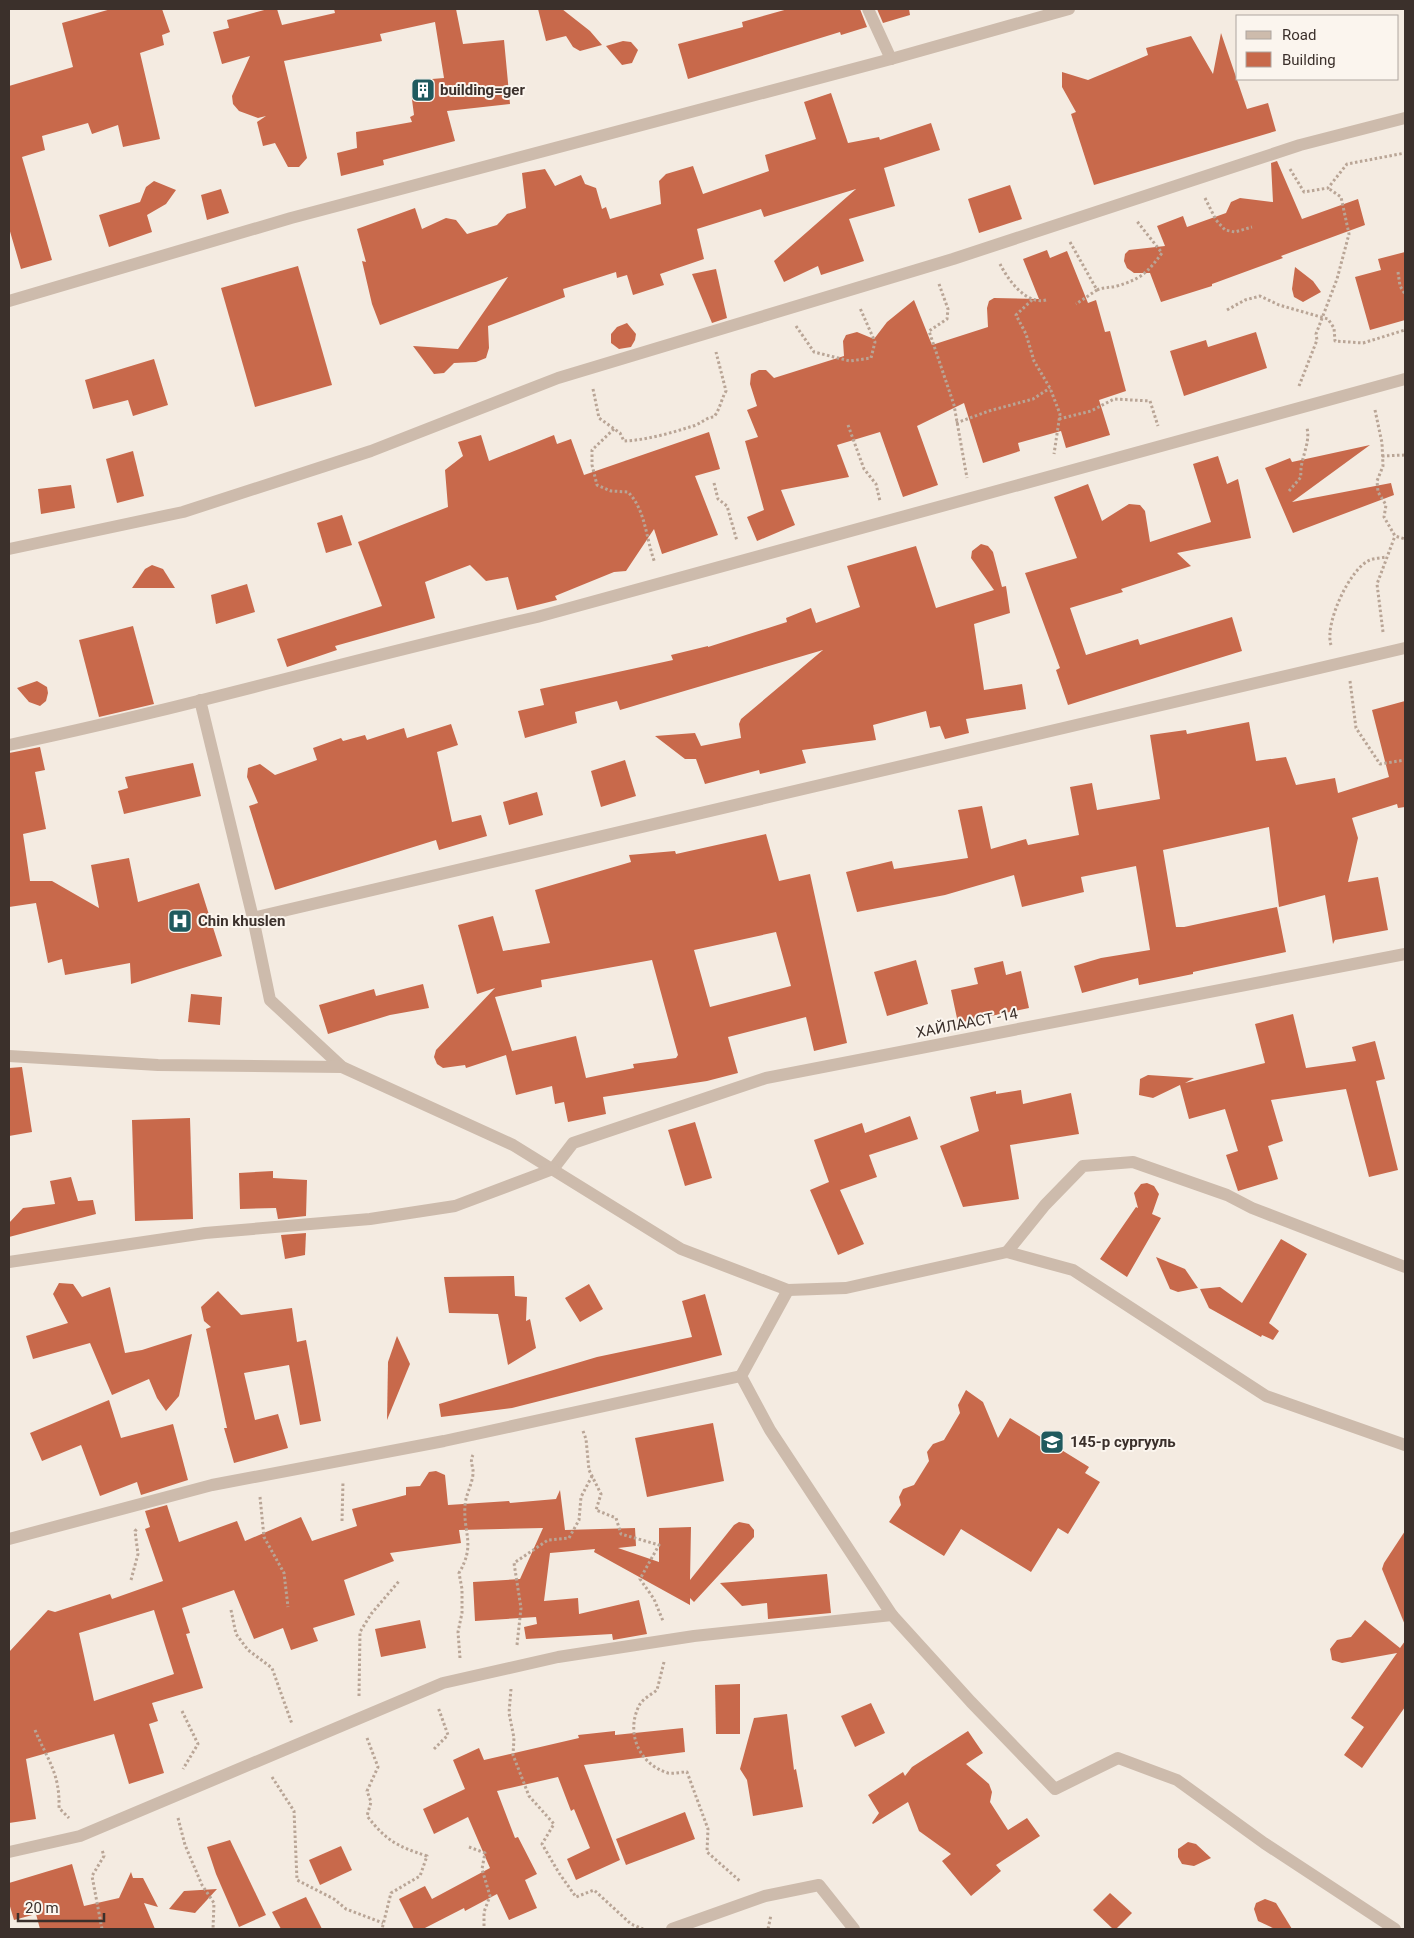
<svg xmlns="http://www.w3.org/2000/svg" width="1414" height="1938" viewBox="0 0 1414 1938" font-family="Roboto,sans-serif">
<rect width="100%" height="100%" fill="#f4ebe1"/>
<g fill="#c8694b" fill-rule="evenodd">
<polygon points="111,9 162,9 170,32 162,35 164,45 140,53 160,139 123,147 118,125 92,134 88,123 42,136 45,150 22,157 52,260 21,269 9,228 9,86 73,67 62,23"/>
<polygon points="268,9 277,9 282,25 335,13 334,9 456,9 463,44 504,40 510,104 447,111 455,141 383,160 384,165 341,176 337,153 357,148 356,132 412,122 410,117 414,115 411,92 412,83 420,80 444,78 435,22 380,34 382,41 284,61 307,158 299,167 288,167 275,143 263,146 257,122 266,116 258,118 239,111 233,104 232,96 250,56 222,64 213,32 229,28 227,20"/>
<polygon points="538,9 562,9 590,31 602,45 580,51 573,47 566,36 546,41"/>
<polygon points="788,9 860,9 867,27 841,35 840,32 688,79 678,44 743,27 742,22"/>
<polygon points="877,9 909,9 910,15 883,23"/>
<polygon points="1221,33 1247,109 1268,103 1276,131 1094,185 1071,114 1076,112 1062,87 1062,72 1088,80 1148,55 1146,48 1191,36 1213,74"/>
<polygon points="623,41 631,42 638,50 632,63 622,65 606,46"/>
<polygon points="831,93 848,143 879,137 880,140 931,123 940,150 884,168 895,206 849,219 864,261 821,275 818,266 784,282 774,261 856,189 764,217 761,209 697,229 704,259 660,274 664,285 633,295 627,275 617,278 616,272 563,289 565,297 488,326 489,348 486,358 476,362 454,363 444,373 434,374 413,346 458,349 508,277 380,325 372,304 362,261 366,262 357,229 415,208 422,229 446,218 456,220 467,234 497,225 507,214 526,208 522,173 545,169 555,186 581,175 585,184 596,188 602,209 606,207 610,219 661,204 659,181 666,174 693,166 703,194 769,171 765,155 816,139 804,102"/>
<polygon points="1277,161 1302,219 1358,199 1365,225 1281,256 1283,258 1212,284 1212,286 1161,302 1150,273 1134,273 1127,268 1124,261 1125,254 1129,250 1165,246 1157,226 1183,216 1187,227 1226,213 1231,202 1240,198 1273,202 1271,163"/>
<polygon points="154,181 176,190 166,204 147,215 152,232 109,247 99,215 140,202 146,187"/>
<polygon points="1010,185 1022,219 979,233 968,199"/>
<polygon points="221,189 229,213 207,220 201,195"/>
<polygon points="1047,250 1050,258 1067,251 1088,303 1096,300 1105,332 1110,331 1126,391 1099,400 1110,435 1066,448 1061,431 1018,443 1020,451 983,463 964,403 917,426 938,485 903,497 880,432 837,445 849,477 781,490 795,525 757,541 747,517 764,510 745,441 758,437 747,410 757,406 750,384 751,374 759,370 766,370 774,378 844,356 843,341 846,335 857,332 874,339 887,322 914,300 932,345 988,327 987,308 989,301 994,298 1039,299 1023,259"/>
<polygon points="1405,252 1405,320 1370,330 1355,277 1381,270 1378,259"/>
<polygon points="298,266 332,385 255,407 221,288"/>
<polygon points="1295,267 1313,281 1321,292 1303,302 1294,297 1292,289"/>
<polygon points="716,269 727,318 712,323 692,274"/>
<polygon points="627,323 636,334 635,340 631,347 619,349 611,343 611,334 617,327"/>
<polygon points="1256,332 1267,368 1184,396 1170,351 1206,340 1208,347"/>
<polygon points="154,359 168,405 133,416 128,400 93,409 85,380"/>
<polygon points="709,432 720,469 695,476 718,535 662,554 654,529 626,571 614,572 555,596 557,600 517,610 508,577 486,581 470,565 425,582 435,618 335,646 337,650 287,667 277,639 382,606 358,542 448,507 445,470 463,456 458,442 481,435 489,461 554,435 557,444 571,439 584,475"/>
<polygon points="1370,445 1292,502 1391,483 1394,495 1293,533 1265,468 1290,458 1292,462"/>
<polygon points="133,451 144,496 117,503 106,459"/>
<polygon points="1218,456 1227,484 1238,479 1251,538 1177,553 1191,566 1121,589 1123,592 1070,608 1086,655 1138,639 1140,645 1232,617 1242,651 1068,705 1056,670 1060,668 1025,573 1077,558 1054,497 1088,484 1102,521 1129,504 1140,505 1145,511 1150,542 1211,522 1193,464"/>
<polygon points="71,485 75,508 41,514 38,489"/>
<polygon points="342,515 352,545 326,553 317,523"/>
<polygon points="981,544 988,546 993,552 1002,587 1006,586 1010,613 974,624 984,690 1022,684 1026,709 966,719 969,733 945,739 940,726 930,728 926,711 873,725 876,740 802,750 806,763 760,774 759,770 705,784 696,759 685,759 655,736 695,733 701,746 741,738 739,724 741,719 823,650 620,710 617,701 575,712 577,723 525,738 518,711 544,705 540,689 673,660 671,655 708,646 708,647 787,622 786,618 811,608 816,623 860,607 847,566 916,546 936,608 994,590 971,558 972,551"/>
<polygon points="152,565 163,569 175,588 132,588 145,569"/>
<polygon points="247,584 255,612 216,624 211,595"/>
<polygon points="133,626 154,704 99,717 79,640"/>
<polygon points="37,681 47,687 48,693 46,701 40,706 29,702 17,688"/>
<polygon points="1405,701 1405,807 1398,808 1397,804 1352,818 1358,838 1348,882 1378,877 1388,930 1335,940 1333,944 1325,895 1279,907 1269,827 1163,850 1176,927 1184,927 1277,907 1286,952 1193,972 1193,974 1139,985 1138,978 1082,993 1074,966 1101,958 1150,950 1136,866 1081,877 1084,892 1022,907 1014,875 945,895 857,912 846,872 892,861 894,869 968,858 958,810 982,806 991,849 1026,839 1028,845 1079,835 1070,787 1092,783 1097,810 1160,799 1150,735 1186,730 1187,734 1249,722 1256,761 1286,757 1296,785 1335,778 1338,793 1389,777 1372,710"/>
<polygon points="451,724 458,745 437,752 452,822 481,815 487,836 439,850 436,840 275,890 249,806 258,803 247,777 248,768 260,764 275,775 317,760 313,748 341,738 343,741 365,735 367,740 404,728 407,738"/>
<polygon points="40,747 45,770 35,772 46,829 23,834 30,881 52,881 99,908 91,865 129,858 138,902 199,883 222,956 131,984 130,963 65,975 62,959 48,963 36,903 9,907 9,753"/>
<polygon points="625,760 636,796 601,807 591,771"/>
<polygon points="193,763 201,796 124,814 118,791 128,788 125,777"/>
<polygon points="537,792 543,815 509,825 503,802"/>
<path d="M766 834 779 881 810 874 847 1043 814 1051 806 1017 728 1037 738 1073 707 1081 603 1097 606 1114 568 1122 564 1102 555 1104 552 1086 516 1095 506 1055 466 1068 465 1065 443 1068 437 1064 434 1057 436 1050 495 988 477 994 458 925 493 916 503 951 550 943 535 890 631 862 629 855 675 851 676 854ZM776 932 791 986 710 1007 694 950ZM652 960 678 1055 676 1058 633 1064 634 1068 586 1078 576 1036 512 1051 495 997 542 987 541 980Z"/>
<polygon points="916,960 928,1004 887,1016 874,972"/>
<polygon points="1003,961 1006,975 1021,971 1029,1008 958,1023 951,990 978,984 974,968"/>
<polygon points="423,984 429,1008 390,1015 328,1034 319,1005 374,989 376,996"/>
<polygon points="191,994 222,997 220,1025 188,1022"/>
<polygon points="1293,1014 1306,1068 1356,1061 1352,1047 1375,1041 1385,1079 1376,1081 1398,1170 1369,1177 1346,1089 1271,1100 1283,1141 1268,1146 1278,1179 1238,1191 1226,1155 1238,1151 1225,1109 1189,1119 1180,1085 1153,1098 1139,1095 1140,1079 1148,1075 1194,1078 1185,1083 1265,1063 1255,1024"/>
<polygon points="22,1067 32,1132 9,1136 9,1068"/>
<polygon points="1021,1090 1023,1104 1071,1093 1079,1134 1010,1145 1019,1199 963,1207 940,1146 979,1131 970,1097 996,1091 996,1094"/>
<polygon points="910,1116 918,1139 869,1155 877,1177 840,1190 864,1244 838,1255 810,1190 829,1182 814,1140 862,1123 865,1133"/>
<polygon points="190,1118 193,1219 135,1221 132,1120"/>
<polygon points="695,1122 712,1178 685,1186 668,1130"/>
<polygon points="273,1171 273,1178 307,1180 306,1216 278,1219 276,1208 240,1209 239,1173"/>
<polygon points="71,1177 78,1201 93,1200 96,1214 9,1237 9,1223 23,1208 55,1204 50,1181"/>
<polygon points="1147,1183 1154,1186 1159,1194 1152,1214 1161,1218 1127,1277 1100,1259 1136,1207 1138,1208 1134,1193 1141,1184"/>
<polygon points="306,1233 305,1255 285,1259 281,1235"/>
<polygon points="1281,1239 1307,1254 1269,1323 1279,1331 1273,1340 1262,1335 1261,1337 1209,1308 1200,1289 1220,1287 1242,1303"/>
<polygon points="1156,1257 1185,1269 1198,1288 1178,1292 1170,1289"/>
<polygon points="514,1276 515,1296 527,1297 526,1321 530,1319 536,1348 508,1365 498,1314 449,1313 444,1277"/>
<polygon points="59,1283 73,1284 82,1297 110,1287 125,1353 142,1350 192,1334 179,1396 166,1411 157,1398 149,1379 112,1395 90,1343 33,1359 26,1336 68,1323 53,1294"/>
<polygon points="589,1284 603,1309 580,1322 565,1298"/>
<polygon points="218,1291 241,1315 292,1308 297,1342 306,1340 321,1421 300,1425 289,1365 244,1373 255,1420 278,1414 288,1448 234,1463 224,1428 227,1428 206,1329 211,1327 204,1321 201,1307"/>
<polygon points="705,1294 722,1355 512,1408 441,1417 439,1404 597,1357 692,1337 682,1301"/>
<polygon points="397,1336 410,1364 387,1420 388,1362"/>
<polygon points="966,1390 983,1402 998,1438 1010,1418 1089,1467 1085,1473 1100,1482 1068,1534 1058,1528 1031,1572 961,1529 944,1556 889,1522 901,1505 899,1497 903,1489 914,1485 929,1461 927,1452 933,1444 944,1440 960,1413 958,1405"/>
<polygon points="109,1400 121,1438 173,1424 188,1480 141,1495 137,1482 100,1496 81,1445 42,1461 30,1433"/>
<polygon points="713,1423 724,1481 647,1497 635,1438"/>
<path d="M436 1471 445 1475 448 1505 509 1501 510 1503 556 1499 560 1490 565 1530 635 1528 636 1546 618 1548 659 1562V1528L691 1527 690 1580 734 1525 739 1522 749 1524 754 1530V1537L694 1602 690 1598V1605L594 1552 595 1549 550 1553 544 1601 578 1598 579 1614 639 1600 647 1634 613 1640 612 1634 526 1639 524 1627 537 1624 536 1617 475 1621 473 1582 520 1579 543 1528 459 1530 461 1543 390 1553 394 1561 344 1580 355 1615 313 1628 318 1641 291 1650 283 1628 254 1639 234 1590 182 1608 190 1633 186 1634 203 1688 152 1703 158 1721 149 1724 164 1773 129 1784 114 1734 26 1759 36 1819 9 1823V1652L48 1610 55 1612 110 1594 112 1599 163 1581 145 1529 150 1527 145 1511 167 1505 179 1542 237 1521 245 1541 301 1517 312 1541 357 1526 352 1509 406 1495V1487L420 1486 429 1472ZM154 1610 174 1674 94 1701 79 1633Z"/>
<polygon points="1405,1531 1405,1625 1382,1569 1384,1563"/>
<polygon points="827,1574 831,1613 768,1619 767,1603 742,1606 720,1583"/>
<polygon points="420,1620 426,1648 381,1657 375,1629"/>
<polygon points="1365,1620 1400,1648 1405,1641 1405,1707 1362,1768 1344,1755 1364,1727 1351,1718 1397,1653 1342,1663 1332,1660 1330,1649 1337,1640 1351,1637"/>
<polygon points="740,1684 740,1734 716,1734 715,1685"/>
<polygon points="871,1703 885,1733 855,1747 841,1716"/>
<polygon points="787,1714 794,1770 796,1769 803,1807 753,1816 747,1780 740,1769 754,1718"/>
<polygon points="683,1728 685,1752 584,1765 620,1860 576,1880 567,1859 590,1848 574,1809 571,1811 558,1777 497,1791 515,1838 518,1837 537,1874 525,1880 537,1908 509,1920 497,1894 465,1911 464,1908 423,1929 414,1929 399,1899 425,1886 432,1899 490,1868 468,1817 434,1834 423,1809 465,1789 453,1760 479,1748 484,1760 579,1738 578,1735 615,1731 615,1735"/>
<polygon points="968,1731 983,1753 966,1764 989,1784 992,1792 990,1802 1008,1830 1027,1818 1040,1836 996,1865 1001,1871 971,1896 942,1861 951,1854 919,1831 908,1802 873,1824 872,1823 879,1813 868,1795 903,1772 905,1776 912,1767"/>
<polygon points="685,1812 695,1839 626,1865 616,1839"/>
<polygon points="230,1840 266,1915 239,1927 216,1874 207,1847"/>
<polygon points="1188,1842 1196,1844 1211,1858 1194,1866 1182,1864 1178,1857 1178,1849"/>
<polygon points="341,1846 352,1870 320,1885 309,1860"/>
<polygon points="72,1864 84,1906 119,1898 131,1872 133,1878 143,1878 158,1907 144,1903 155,1929 40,1929 36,1914 14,1920 9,1903 9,1883"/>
<polygon points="217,1889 195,1913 169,1909 184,1891"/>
<polygon points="1110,1893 1132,1913 1116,1929 1113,1929 1093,1910"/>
<polygon points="306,1897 322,1929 281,1929 272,1912"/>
<polygon points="1265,1899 1276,1903 1292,1929 1275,1929 1258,1921 1254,1909 1256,1903"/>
</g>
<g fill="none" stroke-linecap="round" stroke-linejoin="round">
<g stroke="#b9a596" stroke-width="3" stroke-dasharray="2.5 2.5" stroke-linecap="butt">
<polyline points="1290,169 1304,192 1328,188 1347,164 1405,153"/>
<polyline points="1205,198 1216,220 1225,230 1235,232 1252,227"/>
<polyline points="1070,242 1097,290 1076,304"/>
<path d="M1000 264C1008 280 1026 305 1046 300"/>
<polyline points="1398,272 1400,286 1405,294"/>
<polyline points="939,284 948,309 947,319 929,331 954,405 967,478"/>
<path d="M1097 290C1103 287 1110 288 1117 286 1141 279 1147 273 1162 253L1136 220"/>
<polyline points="1032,300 1016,315 1026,334 1034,361 1050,388 1060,414 1054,454"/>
<polyline points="1227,310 1245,300 1260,296 1279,305 1328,319 1334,328 1335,341 1363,343 1405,330"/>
<polyline points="796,326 814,352 850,361 871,358 875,342 860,308"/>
<polyline points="1299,386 1317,340 1316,334 1337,279 1349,234 1341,197 1328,188"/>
<path d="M593 389 599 418 620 433 624 441C647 440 671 433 693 426 701 424 706 417 714 417 720 409 721 400 726 391L716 352"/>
<polyline points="1375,410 1382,443 1383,466 1377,481 1378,492 1386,505 1384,517 1395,536 1405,539"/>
<polyline points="1059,419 1091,411 1114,399 1150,401 1158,426"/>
<polyline points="956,423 989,411 1033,399 1050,388"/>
<polyline points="848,425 864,469 876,484 880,501"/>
<path d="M614 429 592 450V465L597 485 611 491 628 492C646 510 646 540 655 563"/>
<polyline points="1382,456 1405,455"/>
<polyline points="714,483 718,499 727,506 737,541"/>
<path d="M1289 491 1301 477C1299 460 1311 444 1307 428"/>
<polyline points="1383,632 1377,584 1395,536"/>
<path d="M1331 645C1324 624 1350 568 1370 560 1375 558 1381 558 1386 557"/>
<polyline points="1350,681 1356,728 1380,764 1405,760"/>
<polyline points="583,1431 586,1439 589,1470 601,1494 596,1510 616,1518 621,1534 659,1545 640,1579 654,1599 663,1621"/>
<polyline points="260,1497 264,1537 284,1573 288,1607"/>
<polyline points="342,1521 343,1481"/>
<polyline points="131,1580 138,1554 135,1531 138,1528"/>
<polyline points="231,1610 236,1634 248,1650 272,1668 292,1724"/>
<polyline points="517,1645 521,1608 514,1563 548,1540 569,1538 579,1520 581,1497 592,1476"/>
<path d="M460 1658 458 1632 462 1613V1589L459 1573C476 1544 463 1534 465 1505 466 1494 472 1485 473 1474 474 1467 469 1462 473 1455"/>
<path d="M664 1662 657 1690C652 1694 643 1699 640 1704 625 1731 638 1764 668 1773 673 1774 681 1772 687 1772L708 1829 707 1852 741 1882"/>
<polyline points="511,1689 509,1713 514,1738 513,1755 529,1796 554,1824 542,1844 559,1873 576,1897 594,1890 631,1924 643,1929"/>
<polyline points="359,1696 360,1632 371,1614 400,1580"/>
<polyline points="182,1711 198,1744 183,1769"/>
<path d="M35 1730C48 1761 60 1773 59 1808L69 1818"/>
<path d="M367 1738 378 1767 367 1791 371 1802 367 1816C387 1841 396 1846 427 1856L420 1876 391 1893 382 1929"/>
<polyline points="434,1749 448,1735 438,1707"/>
<polyline points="272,1777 294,1811 297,1880 334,1899 346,1909 383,1923"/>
<polyline points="178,1818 185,1845 202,1885 214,1903 213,1929"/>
<polyline points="469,1847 485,1853 482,1869 490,1896 484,1912 484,1929"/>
<polyline points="102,1929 92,1876 104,1856 102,1850"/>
<polyline points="768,1929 771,1915"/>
</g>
<g stroke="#cdbbac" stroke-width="12">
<polyline points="868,9 891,59"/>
<polyline points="9,301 291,218 891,59 1069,9"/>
<polyline points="9,549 183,512 371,451 558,378 953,259 1300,145 1405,118"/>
<polyline points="200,700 253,918 270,1000 342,1067 513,1145 681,1249 788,1290 846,1288 1007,1252 1073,1270 1266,1396 1405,1445"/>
<path d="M9 745C186 708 360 657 537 617L1405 379"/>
<polyline points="253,918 1405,648"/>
<polyline points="9,1056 158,1065 342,1067"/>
<polyline points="553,1169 573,1143 766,1078 1405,954"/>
<polyline points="1007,1252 1045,1205 1083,1166 1133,1162 1227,1195 1252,1208 1405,1267"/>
<polyline points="9,1262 205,1233 370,1219 455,1206 553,1169"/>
<polyline points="788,1290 741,1376 770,1430 892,1615 971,1702 1055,1789 1118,1758 1177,1780 1264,1843 1395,1929"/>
<polyline points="9,1539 212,1485 444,1441 741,1376"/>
<polyline points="9,1852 80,1836 443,1683 558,1657 694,1636 892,1615"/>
<polyline points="672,1929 765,1896 819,1885 854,1929"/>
</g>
</g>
<defs>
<g id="building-square" transform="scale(1.25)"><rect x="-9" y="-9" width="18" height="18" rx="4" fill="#1f5a5e" stroke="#fbf5ee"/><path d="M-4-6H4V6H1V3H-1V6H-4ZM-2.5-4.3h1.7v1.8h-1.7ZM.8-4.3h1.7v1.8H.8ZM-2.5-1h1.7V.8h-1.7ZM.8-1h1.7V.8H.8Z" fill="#fff"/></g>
<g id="hospital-square" transform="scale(1.25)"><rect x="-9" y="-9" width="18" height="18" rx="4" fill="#1f5a5e" stroke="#fbf5ee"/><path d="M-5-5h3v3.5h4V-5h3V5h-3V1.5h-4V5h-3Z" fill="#fff"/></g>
<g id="school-square" transform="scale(1.25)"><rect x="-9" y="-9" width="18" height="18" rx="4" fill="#1f5a5e" stroke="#fbf5ee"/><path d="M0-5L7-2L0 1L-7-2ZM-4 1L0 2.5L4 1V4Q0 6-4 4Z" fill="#fff"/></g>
</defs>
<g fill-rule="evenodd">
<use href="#building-square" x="423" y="90"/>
<use href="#hospital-square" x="180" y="921"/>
<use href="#school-square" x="1052" y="1442"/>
</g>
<g text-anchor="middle" stroke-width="4" stroke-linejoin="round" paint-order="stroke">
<g font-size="15" font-weight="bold" fill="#3b302b" stroke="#fbf5ee" text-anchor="start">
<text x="440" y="95">building=ger</text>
<text x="198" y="926">Chin khuslen</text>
<text x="1070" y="1447">145-р сургууль</text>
</g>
<g font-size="15" fill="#3b302b" stroke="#fbf5ee">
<text transform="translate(967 1023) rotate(-11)" y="5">ХАЙЛААСТ -14</text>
</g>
</g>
<rect width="1414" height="1938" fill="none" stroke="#3b302b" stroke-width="20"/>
<rect x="1236" y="15" width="162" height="65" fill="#fbf5ee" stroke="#aea6a0"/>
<rect x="1246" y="31" width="25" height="8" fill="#cdbbac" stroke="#aea6a0"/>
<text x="1282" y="40" font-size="15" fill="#3b302b">Road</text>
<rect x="1246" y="52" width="25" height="15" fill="#c8694b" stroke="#aea6a0"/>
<text x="1282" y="65" font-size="15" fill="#3b302b">Building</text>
<path d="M18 1913v8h86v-8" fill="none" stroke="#3b302b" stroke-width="2.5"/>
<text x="25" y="1913" font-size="15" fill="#3b302b" stroke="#fbf5ee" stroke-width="4" paint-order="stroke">20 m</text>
</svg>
